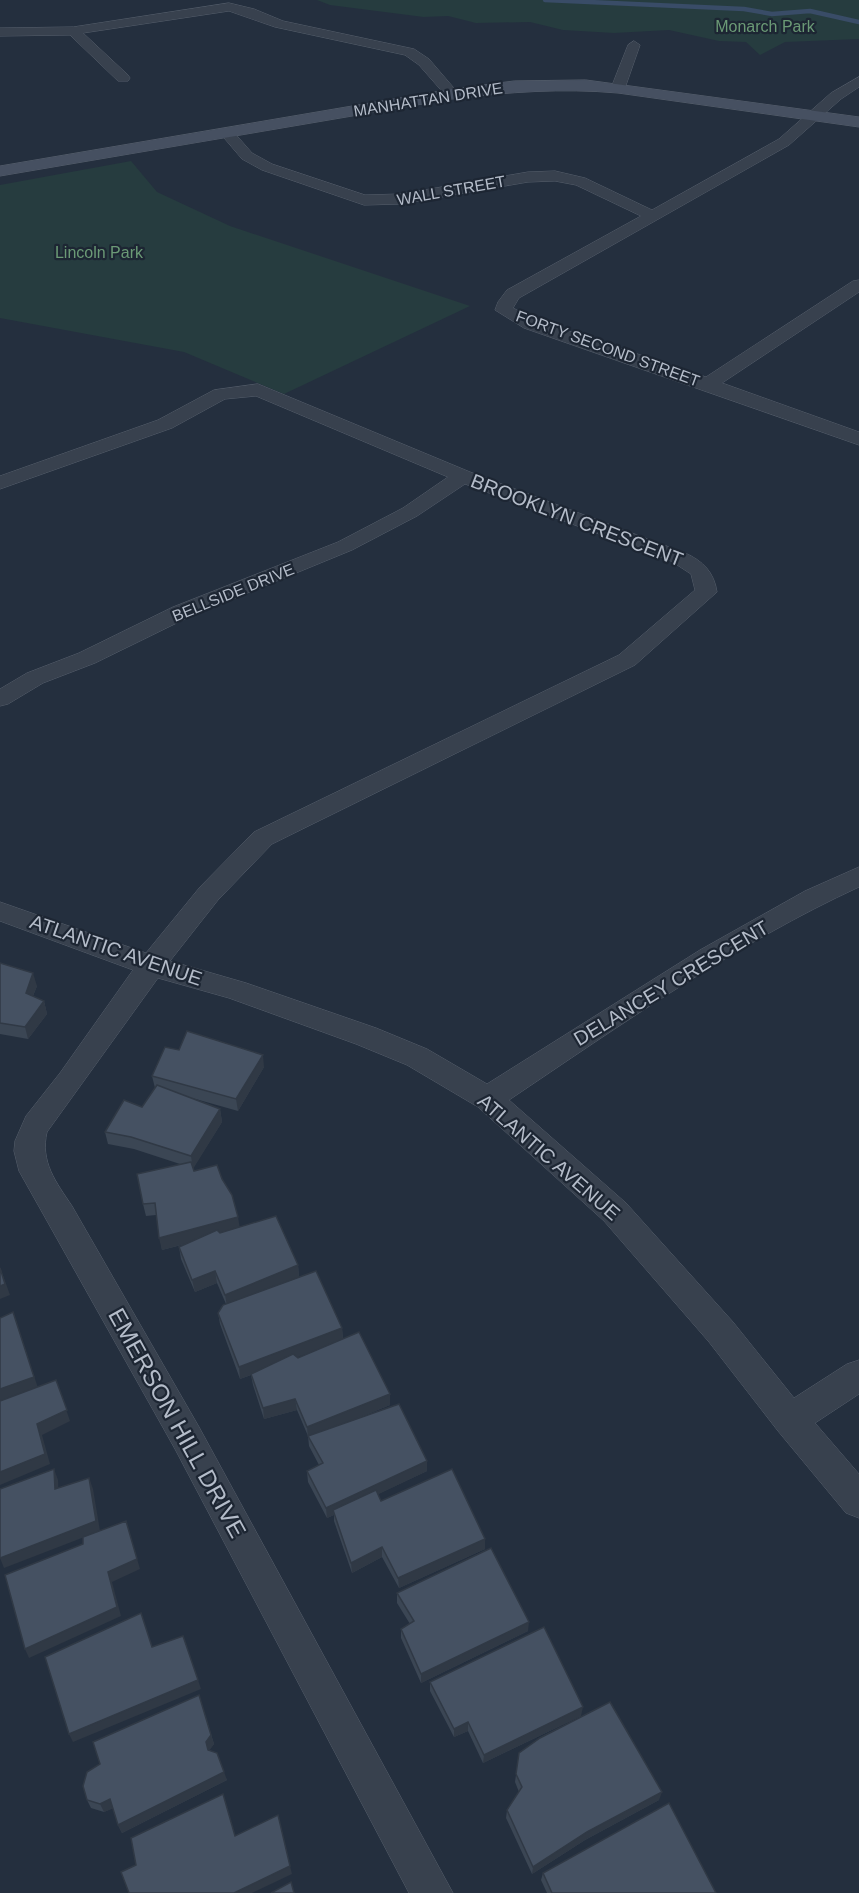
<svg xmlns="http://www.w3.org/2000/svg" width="859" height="1893" viewBox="0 0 859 1893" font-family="Arial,sans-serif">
<rect width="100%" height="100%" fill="#242f3e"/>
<g fill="#263c3f">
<polygon points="317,0 859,0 859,39 785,42 760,55 746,42 719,41 669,30 614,33 563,30 530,22 476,23 448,16 424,17 330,5"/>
<polygon points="131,161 157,192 230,226 470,306 284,394 184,352 0,318 0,185"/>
</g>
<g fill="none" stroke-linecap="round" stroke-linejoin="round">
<polyline stroke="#394c67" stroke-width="4.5" points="545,0 744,9 772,14 810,11 859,22"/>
<g stroke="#565f6c" stroke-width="1">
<g id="street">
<polygon points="229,3 254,9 283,21 414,49 429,59 459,94 452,98 447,97 419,65 405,55 275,27 229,11 83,33 128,75 130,78 128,81 118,81 70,35 0,36 0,28 73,27"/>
<polygon points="634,41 640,45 625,88 623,91 613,91 611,88 628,45"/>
<polygon points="859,77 859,87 841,99 789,145 519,298 513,308 536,320 706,377 853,281 859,280 859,292 722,383 859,432 859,445 524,328 495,310 498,302 507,290 641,216 576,185 555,181 528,182 401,204 364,205 262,170 242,159 219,132 221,129 231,129 252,153 272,164 365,195 401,194 528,172 555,171 585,178 652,210 779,139 831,93"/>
<path d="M258 384 470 472 685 553C703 561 714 572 717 592L635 665 272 844 218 900 170 961 246 983 376 1028 427 1049 487 1084 700 950 805 891 859 867V887C739 942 619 1026 509 1100L626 1203 733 1322 794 1398 847 1364 859 1360V1394L815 1423 859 1474V1518L846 1513 778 1431 709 1342 604 1221 478 1107 407 1065 356 1044 229 998 158 978 47 1132C40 1162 56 1182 72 1206L199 1427 453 1893H409L175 1449 19 1171 14 1151 15 1141 26 1116 60 1073 133 970 0 921V902L146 953 200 887 254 832 619 655 695 590 691 574 671 561 465 484 417 516 352 550 189 617 95 663 43 683 8 704 0 706V689L27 673 79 653 173 607 338 542 403 508 448 477 256 396 225 399 172 428 0 489V476L158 420 214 390Z"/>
</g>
</g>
<g stroke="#565f6c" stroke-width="1">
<path id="secondary" d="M586 80 859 117V127L618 93C562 88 508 92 452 99L0 176V166L452 89 514 81Z"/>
</g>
<use href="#street" fill="#38414e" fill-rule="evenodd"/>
<use href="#secondary" fill="#465061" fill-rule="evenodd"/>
</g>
<g fill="#3b4654" fill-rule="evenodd">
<polygon points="0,963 37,986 33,996 44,1001 47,1014 28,1039 0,1034"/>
<path d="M264 1067 238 1111 192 1098 220 1109 222 1122 193 1168 194 1171 239 1227 298 1265 299 1277 287 1281 342 1328 343 1339 390 1394V1405L351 1421 427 1471 378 1494 381 1501 485 1549 399 1588 382 1557 352 1573 334 1521V1515L327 1518 308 1482 307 1471 319 1465 309 1446 308 1436 297 1410 264 1419 253 1385 251 1375 240 1379 220 1324 218 1313 226 1304 217 1283 195 1292 181 1259 179 1247 189 1243 162 1250 156 1215 146 1216 143 1204 180 1164 134 1149 108 1144 105 1132 142 1107 155 1088 152 1076ZM322 1348 298 1358 297 1357Z"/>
<polygon points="397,1593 528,1631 421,1683 401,1638 401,1629 410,1624 397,1603"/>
<polygon points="430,1682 581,1716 483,1763 468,1731 454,1737 430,1691"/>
<polygon points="199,1695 214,1744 209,1750 227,1780 122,1833 118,1825 113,1808 104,1812 91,1808 87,1800"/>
<polygon points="519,1753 659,1800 585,1840 532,1874 506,1818 507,1810 519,1792 515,1782"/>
<polygon points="543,1873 716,1893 547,1893 541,1880"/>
</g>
<g fill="#303945">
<polygon points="33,973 37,986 29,1005 26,993"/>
<polygon points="44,1001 47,1014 28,1039 25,1027"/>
<polygon points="263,1055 264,1067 238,1111 236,1099"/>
<polygon points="220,1109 222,1122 193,1169 191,1156"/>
<polygon points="238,1217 240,1229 162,1250 159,1238"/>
<polygon points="298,1265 299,1277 227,1306 225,1295"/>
<polygon points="0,1267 10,1295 0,1299"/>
<polygon points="215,1271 217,1283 195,1292 192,1280"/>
<polygon points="13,1312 38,1388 0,1402 0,1389"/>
<polygon points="342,1328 343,1340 240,1379 239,1367"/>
<polygon points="56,1380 70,1421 42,1435 50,1464 0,1485 0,1472 37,1424"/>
<polygon points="390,1394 390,1405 308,1438 307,1427"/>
<polygon points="295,1399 297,1410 264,1419 263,1408"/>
<polygon points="427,1461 427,1471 335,1515 333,1510 334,1515 327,1518 326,1508"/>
<polygon points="54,1469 58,1480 59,1499 55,1489"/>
<polygon points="89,1478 93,1489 100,1531 4,1568 0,1558"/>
<polygon points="126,1521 140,1569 112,1582 121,1616 29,1658 25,1649 108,1572"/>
<polygon points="485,1539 485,1549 399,1588 398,1578"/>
<polygon points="382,1547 382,1557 352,1573 351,1563"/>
<polygon points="529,1622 528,1631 421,1683 421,1674"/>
<polygon points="198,1680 201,1689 73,1742 69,1734"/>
<polygon points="583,1707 581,1716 483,1763 484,1755"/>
<polygon points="468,1722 468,1731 454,1737 454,1729"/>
<polygon points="211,1735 214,1744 209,1751 206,1742"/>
<polygon points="224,1772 227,1780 122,1833 118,1825"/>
<polygon points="662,1792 659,1800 585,1840 532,1874 533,1867 587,1832"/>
<polygon points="110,1799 114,1808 104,1812 100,1804"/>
<polygon points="290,1866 292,1874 252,1893 234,1893"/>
</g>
<g fill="#455162" stroke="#303945" stroke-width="1.5">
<polygon points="0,963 33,973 26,993 44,1001 25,1027 0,1023"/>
<polygon points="187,1031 263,1055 236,1099 152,1076 165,1047 179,1050"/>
<polygon points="157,1085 220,1109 191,1156 131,1137 105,1132 124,1100 142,1107"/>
<polygon points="191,1162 194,1171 217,1165 222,1179 232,1195 238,1217 159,1238 155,1203 143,1204 137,1174"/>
<polygon points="276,1216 298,1265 225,1295 215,1271 192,1280 179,1247 217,1230 220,1233"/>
<polygon points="0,1268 5,1284 0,1286"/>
<polygon points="316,1271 342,1328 239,1367 218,1313 223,1305"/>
<polygon points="13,1312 34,1377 0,1389 0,1318"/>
<polygon points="359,1332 390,1394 307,1427 295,1399 263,1408 251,1374 293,1354 298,1358"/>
<polygon points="56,1380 67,1410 37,1424 45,1454 0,1472 0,1401"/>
<polygon points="399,1404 427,1461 326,1508 307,1471 323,1463 308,1436"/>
<polygon points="54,1469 55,1489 89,1478 96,1521 0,1558 0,1489"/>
<polygon points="452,1469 485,1539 398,1578 382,1547 351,1563 333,1510 376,1490 381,1501"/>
<polygon points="126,1521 137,1559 108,1572 117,1607 25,1649 5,1575 83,1544 83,1537"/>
<polygon points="491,1548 529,1622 421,1674 401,1629 414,1621 397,1593"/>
<polygon points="141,1613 152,1647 183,1636 198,1680 69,1734 45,1657"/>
<polygon points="544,1627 583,1707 484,1755 468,1722 454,1729 430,1682"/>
<polygon points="199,1695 211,1735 206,1742 208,1750 217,1753 224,1772 118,1825 110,1799 100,1804 87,1800 83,1786 87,1772 100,1764 93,1742"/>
<polygon points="610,1702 662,1792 587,1832 533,1867 507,1810 522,1787 516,1774 519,1753 540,1738"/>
<polygon points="223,1794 235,1836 278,1815 290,1866 234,1893 129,1893 121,1872 136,1865 131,1838"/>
<polygon points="669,1803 716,1893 552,1893 543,1873"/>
<polygon points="291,1882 294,1893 271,1893"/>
</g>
<g text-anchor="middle" stroke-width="4.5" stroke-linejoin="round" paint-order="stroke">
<g font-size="16" fill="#6b9a76" stroke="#1d2633">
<text x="765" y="32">Monarch Park</text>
<text x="99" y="258">Lincoln Park</text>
</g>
<g font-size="16" fill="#b4bcc9" stroke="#1d2633">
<text transform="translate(428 99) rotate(-9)" y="6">MANHATTAN DRIVE</text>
<text transform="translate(451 190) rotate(-10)" y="6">WALL STREET</text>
<text transform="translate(608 348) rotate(20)" y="6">FORTY SECOND STREET</text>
<text transform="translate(233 592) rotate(-22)" y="6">BELLSIDE DRIVE</text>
</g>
<g font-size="20" fill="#b4bcc9" stroke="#1d2633">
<text transform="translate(577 520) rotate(21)" y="7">BROOKLYN CRESCENT</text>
<text transform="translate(116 950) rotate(19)" y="7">ATLANTIC AVENUE</text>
<text transform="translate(671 983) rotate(-31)" y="7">DELANCEY CRESCENT</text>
<text transform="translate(549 1157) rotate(41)" y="7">ATLANTIC AVENUE</text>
</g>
<g font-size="24" fill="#b4bcc9" stroke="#1d2633">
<text transform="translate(177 1423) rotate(61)" y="8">EMERSON HILL DRIVE</text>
</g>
</g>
</svg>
